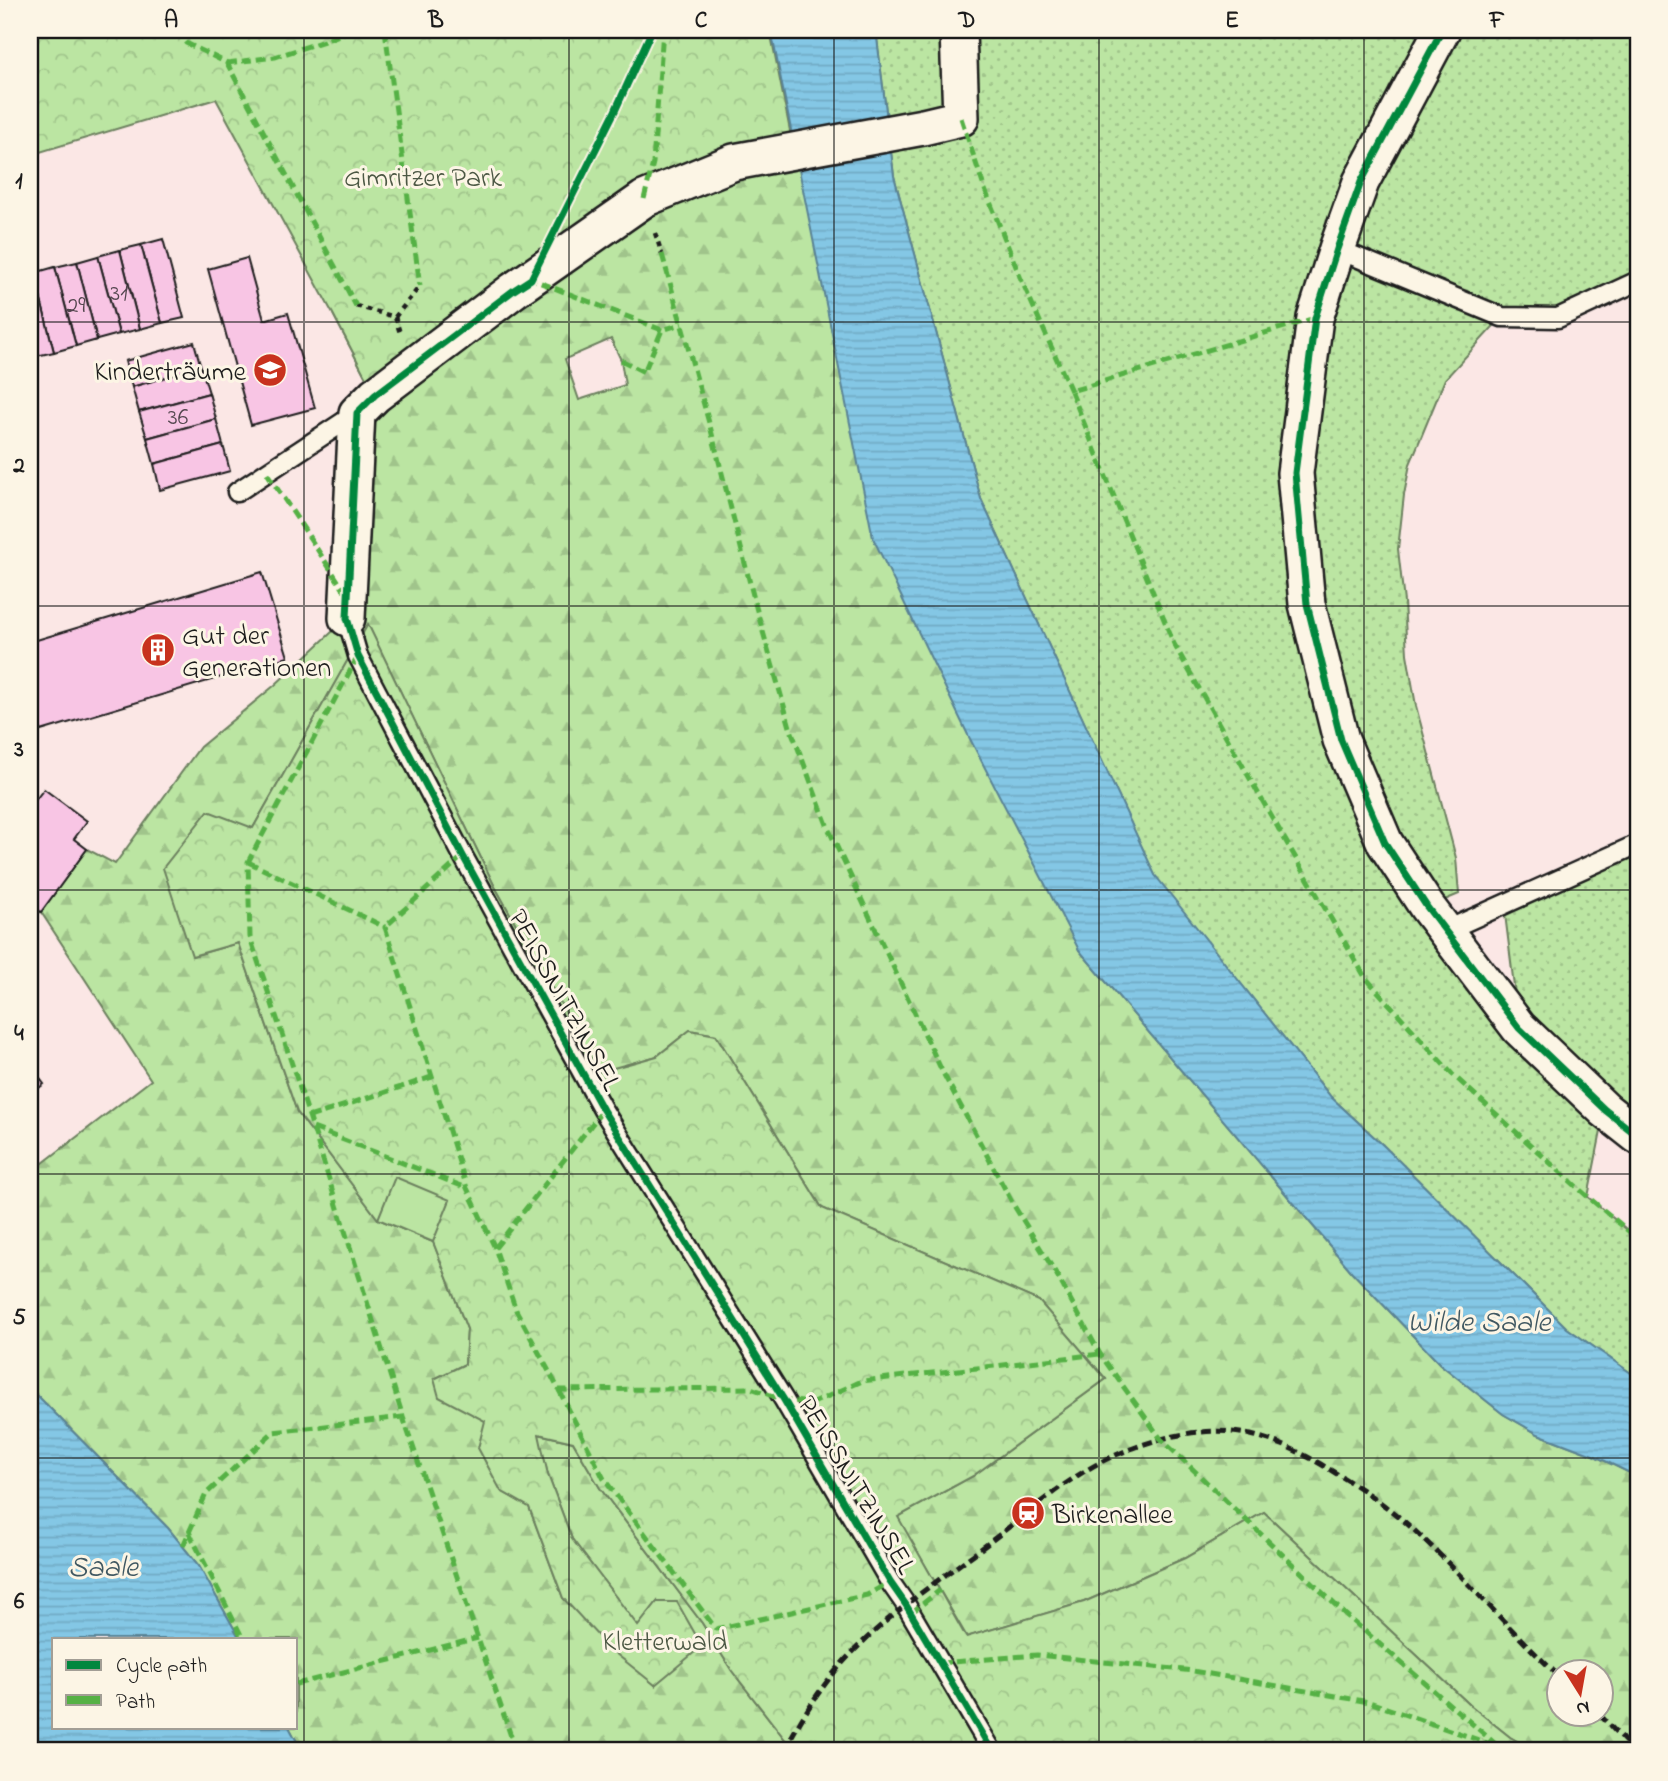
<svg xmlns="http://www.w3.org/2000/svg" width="1668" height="1781" viewBox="0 0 1668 1781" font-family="'Indie Flower',sans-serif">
<defs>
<pattern id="grass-dots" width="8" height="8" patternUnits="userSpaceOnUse" patternTransform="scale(1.75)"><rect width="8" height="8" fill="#bbe5a2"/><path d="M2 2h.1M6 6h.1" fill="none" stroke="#a0c48b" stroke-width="1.8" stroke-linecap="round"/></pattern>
<pattern id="forest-firs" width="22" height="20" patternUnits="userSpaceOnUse" patternTransform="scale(1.75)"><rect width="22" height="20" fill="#bbe5a2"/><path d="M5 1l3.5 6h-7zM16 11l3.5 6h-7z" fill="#a0c48b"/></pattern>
<pattern id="park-crowns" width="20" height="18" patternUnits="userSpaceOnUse" patternTransform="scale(1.75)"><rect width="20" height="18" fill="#bbe5a2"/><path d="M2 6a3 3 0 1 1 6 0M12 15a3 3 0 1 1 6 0" fill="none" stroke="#a0c48b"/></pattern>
<pattern id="water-rules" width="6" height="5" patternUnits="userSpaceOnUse" patternTransform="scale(1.75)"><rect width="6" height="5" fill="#84c7e5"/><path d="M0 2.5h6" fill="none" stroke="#71aac4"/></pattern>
</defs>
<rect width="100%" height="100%" fill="#fbe7e5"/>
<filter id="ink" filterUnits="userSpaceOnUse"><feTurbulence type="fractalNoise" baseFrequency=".0143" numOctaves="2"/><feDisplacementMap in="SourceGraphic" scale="14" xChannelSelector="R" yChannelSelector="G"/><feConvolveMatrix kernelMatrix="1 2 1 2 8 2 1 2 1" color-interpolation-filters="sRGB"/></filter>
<g filter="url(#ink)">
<polygon fill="url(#grass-dots)" stroke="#6c805f" stroke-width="2" points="876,30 1627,30 1638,53 1638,281 1558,318 1502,317 1445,379 1410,464 1404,495 1398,549 1404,602 1407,654 1416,706 1456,858 1459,894 1428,907 1519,1026 1504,906 1638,844 1638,1136 1605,1111 1588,1197 1638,1239 1638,1378 1567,1328 1385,1147 1331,1097 1155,876 981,499 894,176"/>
<path fill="url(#forest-firs)" stroke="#6c805f" stroke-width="2" fill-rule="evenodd" d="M770 30 794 151 1079 950 1352 1272 1440 1364 1503 1414 1538 1434 1593 1455 1638 1477V1751H1534L1510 1737 1470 1705 1264 1512 1185 1558 1084 1602 967 1637 897 1517 973 1476 1106 1379 1039 1301 822 1208 716 1035 690 1030 657 1056 599 1073 494 885 368 625 253 828 193 956 238 943 297 1112 378 1219 433 1242 467 1329 465 1364 434 1379 485 1421 501 1491 529 1507 563 1598 655 1685 657 1602 638 1627 572 1539 548 1475 538 1434 573 1442 600 1488 702 1623 732 1671 794 1751H302L289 1727H296V1639H240L199 1566 168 1528 30 1388V1173L151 1080 41 912 87 849 115 864 200 747 275 685 347 618 375 395 333 314ZM611 339 621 360 625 385 579 400 565 359ZM1560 1672H1602V1714H1560Z"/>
<g fill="url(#park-crowns)" stroke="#6c805f" stroke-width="2">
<polygon points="30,30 770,30 794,151 644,199 375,395 333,314 216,99 30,155"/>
<polygon points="368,624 494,885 599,1072 657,1056 690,1030 716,1035 822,1208 1039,1301 1106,1379 973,1476 898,1517 966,1637 1084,1602 1185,1558 1264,1512 1470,1705 1510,1737 1534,1751 794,1751 732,1671 702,1623 600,1488 573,1442 539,1434 548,1475 572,1539 638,1626 657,1602 677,1602 702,1646 655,1685 610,1649 563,1598 529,1507 501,1491 478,1448 485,1421 439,1397 434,1379 465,1364 467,1329 433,1242 378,1219 297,1112 238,943 192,956 163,868 208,811 253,828"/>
</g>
<polygon fill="#bbe5a2" stroke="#6c805f" stroke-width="2" points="395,1177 450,1200 433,1242 378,1219"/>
<g fill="url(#water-rules)" stroke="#5a8395" stroke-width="2">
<polygon points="771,30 876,30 894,176 981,499 1155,875 1331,1097 1385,1147 1567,1328 1638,1378 1638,1477 1593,1455 1538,1434 1503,1414 1440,1364 1352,1272 1079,950 968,735 873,538"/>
<polygon points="30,1388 168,1528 199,1566 240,1639 54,1639 54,1727 289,1727 302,1751 30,1751"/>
</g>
<g fill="#f8c5e4" stroke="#1c1c1c" stroke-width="2">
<polygon points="163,239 184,318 162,323 141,245"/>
<polygon points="141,245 162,323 140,329 120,250"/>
<polygon points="120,250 140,329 119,334 98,256"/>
<polygon points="98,256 119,334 97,340 77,262"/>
<polygon points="247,258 264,320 288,313 315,408 251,425 208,269"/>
<polygon points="77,262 97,340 76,346 55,267"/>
<polygon points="55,267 76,346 54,352 34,273"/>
<polygon points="34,273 54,352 32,357 30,346 30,274"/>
<polygon points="194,342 201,367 132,387 125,361"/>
<polygon points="201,367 209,393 139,412 132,387"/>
<polygon points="209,393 216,419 147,438 139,412"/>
<polygon points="216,419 223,445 154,464 147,438"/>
<polygon points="223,445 230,471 160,490 154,464"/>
<polygon points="262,572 288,657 41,731 30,695 30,642"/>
<polygon points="30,717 37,725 30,732"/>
<polygon points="44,789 87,821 74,839 87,849 41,912 30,904 30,807"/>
<polygon points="30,1065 44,1084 30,1095"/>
</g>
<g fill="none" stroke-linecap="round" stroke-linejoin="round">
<g stroke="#1c1c1c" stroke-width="23">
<g id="service">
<polyline points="1337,249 1502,317 1558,318 1638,281"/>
<polyline points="237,492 357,413"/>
<polyline points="347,618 358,656 463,856 603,1110 784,1400 890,1582 906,1605 992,1751"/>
<polyline points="1445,931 1638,844"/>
</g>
</g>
<g stroke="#1c1c1c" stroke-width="40">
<g id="minor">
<polyline points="1442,30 1361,182 1337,249 1315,318 1295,473 1307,604 1341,740 1385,843 1427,907 1519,1028 1605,1110 1638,1136"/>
<polyline points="347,618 357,413 375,395 514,290 644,199 734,162 923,127 961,118 958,30"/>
</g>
</g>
<g stroke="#1c1c1c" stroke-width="4.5" stroke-dasharray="5 5" stroke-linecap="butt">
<polyline points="655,233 662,254"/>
<polyline points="356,306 395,317"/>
<polyline points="395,317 400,333"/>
<polyline points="395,317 420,286"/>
</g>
<use href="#service" stroke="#fcf5e5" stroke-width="18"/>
<use href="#minor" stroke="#fcf5e5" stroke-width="35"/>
<g stroke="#1c1c1c" stroke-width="5" stroke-dasharray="10 5" stroke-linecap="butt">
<polyline points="1599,1714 1634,1751"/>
<path d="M784 1751C801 1718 821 1686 846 1659 887 1615 938 1581 986 1545 1023 1517 1065 1479 1107 1459 1150 1439 1203 1424 1251 1435 1282 1442 1310 1457 1337 1474 1364 1490 1391 1509 1414 1530 1465 1577 1509 1630 1560 1677"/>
</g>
<g stroke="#55b145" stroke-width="5" stroke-dasharray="10 5" stroke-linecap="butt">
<polyline points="176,30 186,43 227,63 356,306"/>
<polyline points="385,30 420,286"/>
<polyline points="30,39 38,30"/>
<polyline points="227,63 275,57 324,41 351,30"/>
<polyline points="961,118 984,187 1021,279 1071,391"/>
<polyline points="644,199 653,163 663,30"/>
<polyline points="662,254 711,430 756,607 790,727 829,830 942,1071 1013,1204 1057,1275 1100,1354 1161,1439 1346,1615 1499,1747"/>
<polyline points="533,275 531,279 662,330 682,324"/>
<polyline points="1315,318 1071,391 1174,644 1266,807 1365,977 1452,1074 1588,1197 1638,1239"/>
<polyline points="621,360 644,372 662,330"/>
<polyline points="267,473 348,596"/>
<polyline points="358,656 248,862 250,937 313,1128 403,1417 516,1751"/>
<polyline points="463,856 385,927 467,1188 495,1248 516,1310 559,1390 751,1388 784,1400 813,1403 862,1381 1100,1354"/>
<polyline points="248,862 385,927"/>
<polyline points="309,1117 432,1077"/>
<polyline points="313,1128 467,1188"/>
<polyline points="495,1248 603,1110"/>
<polyline points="559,1390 604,1479 716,1629 867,1595 890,1582"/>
<polyline points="189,1532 243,1639"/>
<polyline points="183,1546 206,1494 273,1432 403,1417"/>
<polyline points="911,1613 940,1590"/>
<polyline points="940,1663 1037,1655 1193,1671 1369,1702 1493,1745"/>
<polyline points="296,1684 478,1638"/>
</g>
<g stroke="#fcf5e5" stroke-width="11">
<g id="cycleway">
<polyline points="652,30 615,111 531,279 514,290 375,395 357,413 347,618 358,656 463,856 603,1110 784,1400 890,1582 906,1605 992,1751"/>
<polyline points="1442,30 1361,182 1337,249 1315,318 1295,473 1307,604 1341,740 1385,843 1427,907 1519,1028 1605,1110 1638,1136"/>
</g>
</g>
<use href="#cycleway" stroke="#00873e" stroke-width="7"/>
</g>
</g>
<path fill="none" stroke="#1c1c1c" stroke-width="2" stroke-opacity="0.55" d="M304 30V1751M569 30V1751M834 30V1751M1099 30V1751M1364 30V1751M30 322H1638M30 606H1638M30 890H1638M30 1174H1638M30 1458H1638"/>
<defs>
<g id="school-disc" transform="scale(1.75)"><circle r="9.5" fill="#c8321e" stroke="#fcf5e5"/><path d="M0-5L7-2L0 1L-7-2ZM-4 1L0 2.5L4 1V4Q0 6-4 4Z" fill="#fff"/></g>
<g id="building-disc" transform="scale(1.75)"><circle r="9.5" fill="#c8321e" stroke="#fcf5e5"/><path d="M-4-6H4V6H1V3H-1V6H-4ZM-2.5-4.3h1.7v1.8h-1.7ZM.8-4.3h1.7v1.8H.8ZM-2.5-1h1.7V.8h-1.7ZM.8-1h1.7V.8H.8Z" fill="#fff"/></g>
<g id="station-disc" transform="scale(1.75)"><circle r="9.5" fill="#c8321e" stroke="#fcf5e5"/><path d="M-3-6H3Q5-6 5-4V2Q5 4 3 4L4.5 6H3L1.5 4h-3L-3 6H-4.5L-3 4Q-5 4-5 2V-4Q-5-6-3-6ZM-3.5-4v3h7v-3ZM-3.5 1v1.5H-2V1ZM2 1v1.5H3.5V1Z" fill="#fff"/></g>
</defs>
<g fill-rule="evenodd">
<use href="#school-disc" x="270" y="370"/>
<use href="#building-disc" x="158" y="650"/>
<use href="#station-disc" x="1028" y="1513"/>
</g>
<g text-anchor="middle" stroke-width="6" stroke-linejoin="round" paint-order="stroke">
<g font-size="24" fill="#53464e">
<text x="119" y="300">31</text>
<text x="76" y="312">29</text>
<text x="178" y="424">36</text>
</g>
<g font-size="28" fill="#4c5844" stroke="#fcf5e5">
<text x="423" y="186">Gimritzer Park</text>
<text x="665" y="1650">Kletterwald</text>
</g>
<g font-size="28" fill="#1c1c1c" stroke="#fcf5e5" text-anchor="start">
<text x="246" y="380" text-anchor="end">Kinderträume</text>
<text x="182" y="644">Gut der<tspan x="182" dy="32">Generationen</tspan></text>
<text x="1052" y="1523">Birkenallee</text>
</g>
<g font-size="28" fill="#1c1c1c" stroke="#fcf5e5">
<text transform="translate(566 999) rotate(61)" y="10">PEISSNITZINSEL</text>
<text transform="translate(858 1484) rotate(59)" y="10">PEISSNITZINSEL</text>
</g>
<g font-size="30" font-style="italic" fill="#405862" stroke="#fcf5e5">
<text x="1479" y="1331">Wilde Saale</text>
<text x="103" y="1576">Saale</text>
</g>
</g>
<rect width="1668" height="1781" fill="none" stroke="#fcf5e5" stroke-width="77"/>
<rect x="52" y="1638" width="245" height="91" fill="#fcf5e5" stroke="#a29e95" stroke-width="2"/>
<rect x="66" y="1660" width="35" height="10" fill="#00873e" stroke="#a29e95" stroke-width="2"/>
<text x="116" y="1672" font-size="21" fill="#1c1c1c">Cycle path</text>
<rect x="66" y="1695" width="35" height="10" fill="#55b145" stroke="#a29e95" stroke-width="2"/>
<text x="116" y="1708" font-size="21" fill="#1c1c1c">Path</text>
<g transform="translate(1580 1693) rotate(169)"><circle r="33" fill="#fcf5e5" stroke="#a29e95" stroke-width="2"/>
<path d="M0-5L12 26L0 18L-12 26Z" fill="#c8321e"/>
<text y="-10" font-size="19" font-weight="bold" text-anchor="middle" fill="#1c1c1c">N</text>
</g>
<rect x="38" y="38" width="1592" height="1704" fill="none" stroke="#1c1c1c" stroke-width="2.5"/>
<g font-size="23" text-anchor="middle" font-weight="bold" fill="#1c1c1c">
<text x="171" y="27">A</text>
<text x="436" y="27">B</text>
<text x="701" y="27">C</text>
<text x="967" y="27">D</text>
<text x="1232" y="27">E</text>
<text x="1497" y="27">F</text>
<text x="19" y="188">1</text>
<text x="19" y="472">2</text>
<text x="19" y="756">3</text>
<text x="19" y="1040">4</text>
<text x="19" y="1324">5</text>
<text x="19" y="1608">6</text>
</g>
</svg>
